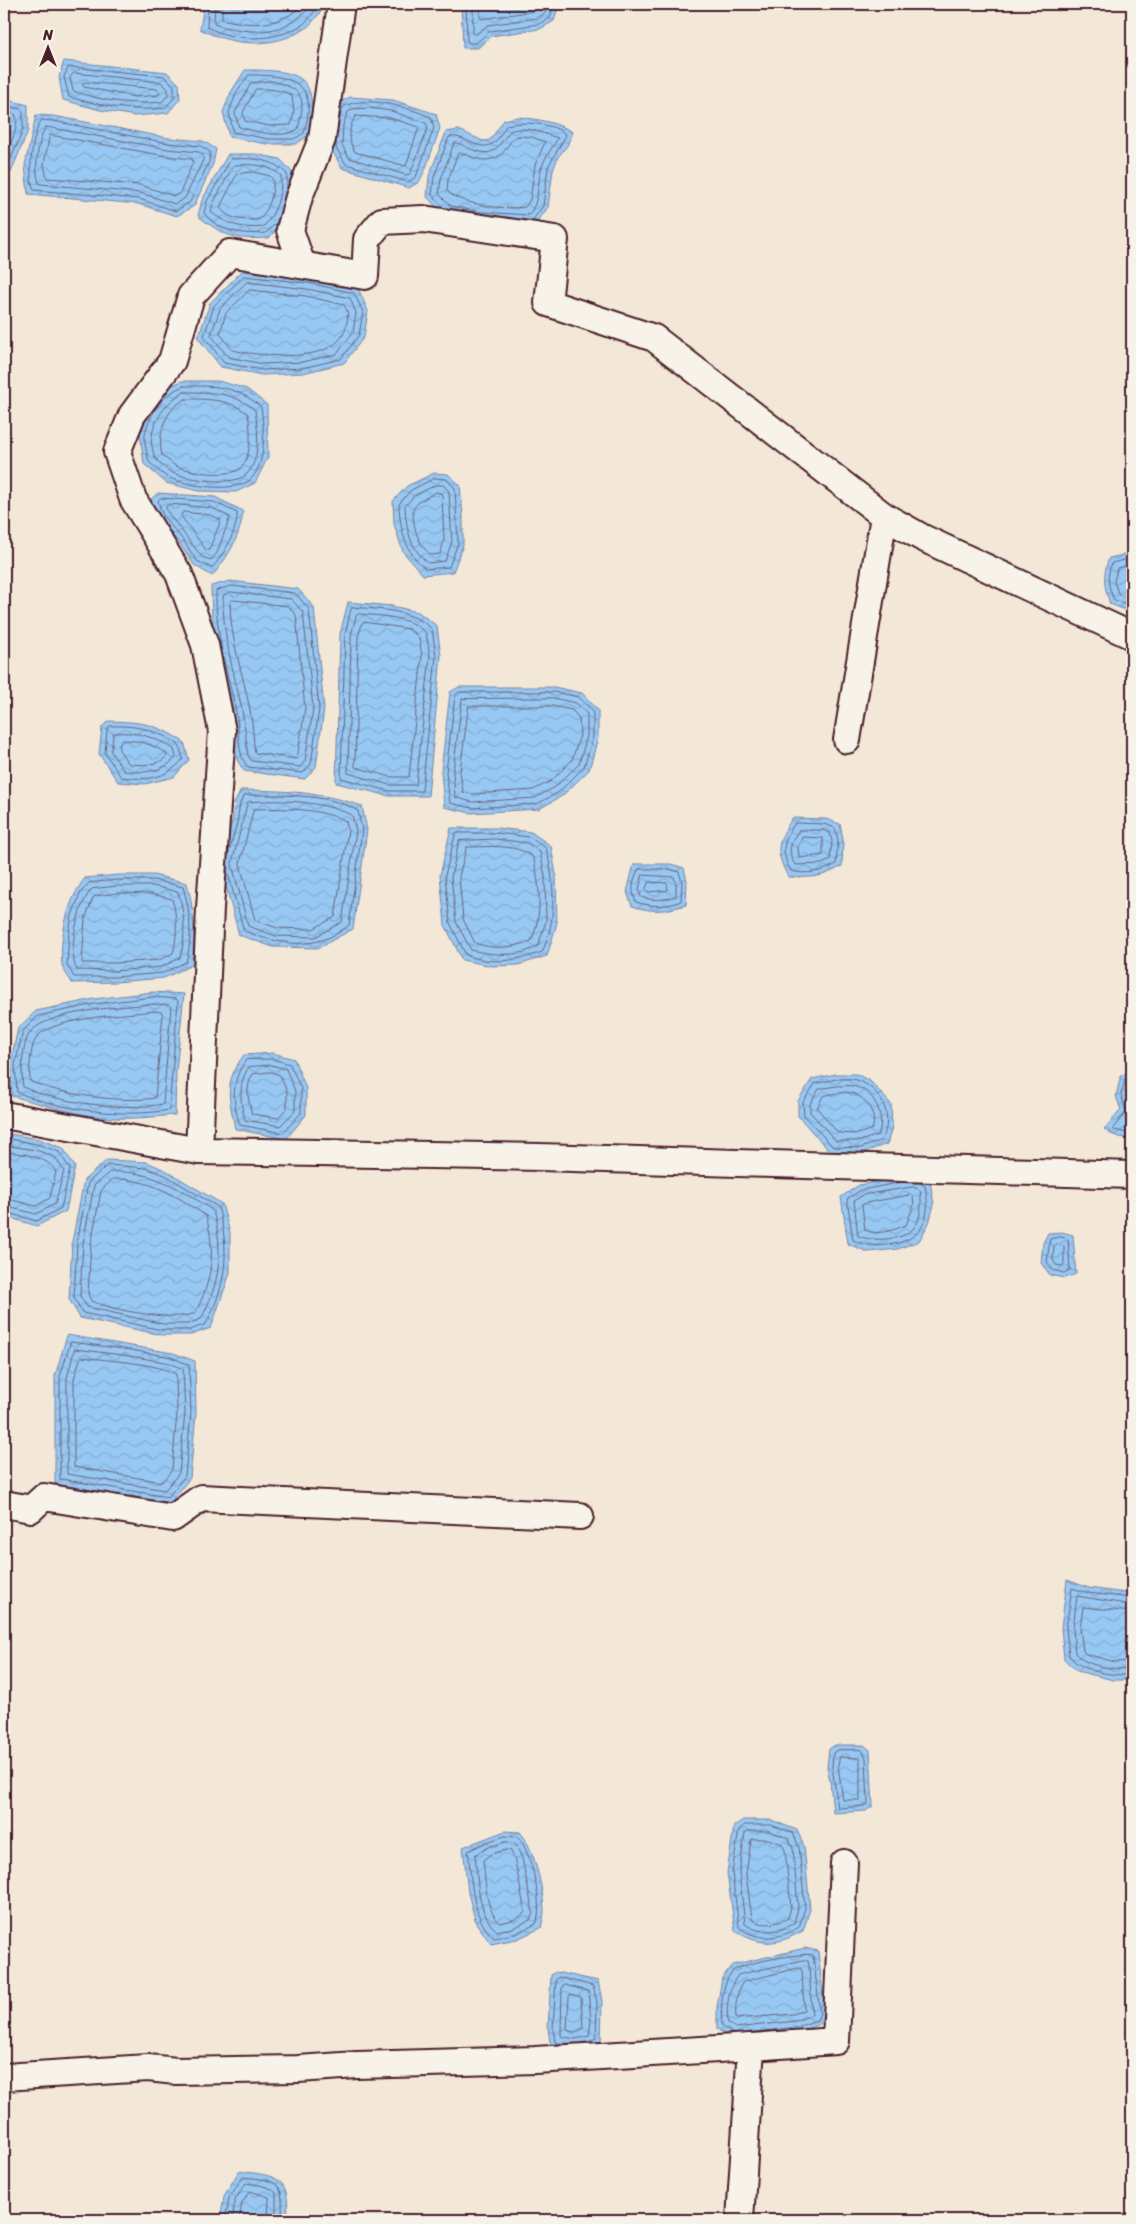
<svg xmlns="http://www.w3.org/2000/svg" width="1136" height="2224" viewBox="0 0 1136 2224" font-family="Sriracha,sans-serif">
<defs>
<pattern id="water-waves" width="16" height="10" patternUnits="userSpaceOnUse" patternTransform="scale(1.25)"><rect width="16" height="10" fill="#97c8f3"/><path d="M0 5q4-4 8 0t8 0" fill="none" stroke="#84abd0"/></pattern>
</defs>
<rect width="100%" height="100%" fill="#f3e8d7"/>
<filter id="ink" filterUnits="userSpaceOnUse"><feTurbulence type="fractalNoise" baseFrequency=".02" numOctaves="2"/><feDisplacementMap in="SourceGraphic" scale="10" xChannelSelector="R" yChannelSelector="G"/><feConvolveMatrix kernelMatrix="1 2 1 2 8 2 1 2 1" color-interpolation-filters="sRGB"/></filter>
<g filter="url(#ink)">
<g fill="url(#water-waves)" stroke="#7884a3">
<path d="M204 4H323V9C318 15 312 24 305 29 273 49 232 46 200 29Z"/>
<polygon points="461,4 559,4 554,21 540,29 491,36 478,48 463,48"/>
<polygon points="64,61 167,72 179,84 180,99 168,113 135,116 100,110 63,100 59,77"/>
<path d="M245 70C302 70 319 75 309 135L296 144H267L229 137 223 112 231 92Z"/>
<polygon points="350,97 393,100 436,114 440,128 426,168 419,182 409,188 342,168 331,149 339,103"/>
<polygon points="4,99 28,105 28,131 4,189"/>
<polygon points="36,115 54,116 169,138 203,141 216,149 213,164 194,206 177,216 138,204 28,194 25,165"/>
<path d="M518 117C537 119 556 122 573 132L567 146 558 157 553 170 548 207 534 227 445 216 427 197 429 176 446 132 459 130 483 141 490 140 504 120Z"/>
<path d="M228 154H255L280 159 292 172C292 199 287 218 269 238 234 240 225 237 198 216L202 200Z"/>
<polygon points="242,271 309,278 358,288 368,311 364,337 344,363 303,373 262,375 221,367 198,338 210,303"/>
<polygon points="182,381 218,381 247,389 267,405 268,457 255,483 236,492 199,491 166,483 144,464 140,434 151,407 168,387"/>
<polygon points="434,473 448,474 460,485 463,516 463,545 453,572 423,575 403,552 394,524 393,501 407,486"/>
<path d="M158 493 215 497 243 511C241 535 228 558 212 576L194 565 179 543 158 518 151 499Z"/>
<path d="M1132 553V609L1128 611 1110 604C1104 586 1102 576 1109 558Z"/>
<polygon points="230,581 298,589 314,607 324,709 316,767 305,779 244,771 237,760 231,714 220,669 212,618 211,586"/>
<polygon points="348,602 392,606 418,612 437,626 441,656 428,796 389,796 336,783 340,634"/>
<polygon points="459,687 554,687 582,693 598,710 598,738 589,770 562,796 539,809 471,813 444,807 441,771 450,692"/>
<path d="M108 721C143 722 154 723 184 742L189 760 174 777 145 784 118 782 99 754 102 727Z"/>
<path d="M241 790C287 791 317 791 362 806L367 830 353 929 318 948 273 947 239 935 220 864 232 822 235 802Z"/>
<path d="M792 818 826 819 840 824 843 840 842 866C822 878 810 878 788 877 774 849 777 844 792 818Z"/>
<polygon points="451,828 497,828 531,832 551,846 556,875 557,923 547,956 518,965 492,966 462,960 445,925 440,875"/>
<path d="M634 864H671L684 868 687 881 686 905C665 911 653 913 632 906L627 892Z"/>
<path d="M118 875H154L187 883C195 913 195 934 192 965L164 978 116 982 72 983C69 977 63 971 62 965 59 938 68 899 85 878Z"/>
<path d="M153 992 184 994 176 1072 175 1115C151 1117 126 1120 102 1117 72 1114 41 1104 12 1096L10 1064 18 1028 36 1011 94 999Z"/>
<path d="M273 1053 294 1059 306 1088V1115L286 1139 235 1129C229 1097 223 1083 244 1055Z"/>
<path d="M1132 1073V1139C1122 1138 1111 1136 1104 1129L1121 1110 1116 1096 1121 1075Z"/>
<polygon points="836,1074 856,1074 870,1081 891,1104 892,1127 887,1144 862,1153 831,1153 798,1116 798,1101 812,1079"/>
<polygon points="4,1133 39,1139 63,1148 75,1167 66,1211 37,1226 4,1216"/>
<polygon points="107,1160 147,1162 167,1171 222,1204 230,1233 230,1273 211,1328 191,1335 162,1335 80,1318 69,1299 72,1242 84,1180"/>
<polygon points="914,1175 930,1181 934,1205 929,1223 919,1241 898,1249 868,1252 848,1244 841,1197 859,1185"/>
<polygon points="1062,1232 1073,1235 1076,1274 1065,1278 1050,1275 1041,1263 1043,1243 1048,1233"/>
<polygon points="67,1335 173,1353 195,1361 196,1413 190,1478 170,1503 55,1484 55,1376"/>
<polygon points="1067,1580 1089,1588 1132,1594 1132,1680 1113,1680 1077,1671 1064,1659 1061,1628"/>
<polygon points="835,1745 864,1745 870,1750 873,1806 866,1811 833,1813 830,1781 827,1767 829,1749"/>
<path d="M743 1820H771L797 1830 804 1846 810 1909 803 1931C777 1945 762 1947 735 1931L727 1873 734 1826Z"/>
<path d="M505 1831 520 1832C534 1847 544 1891 544 1912 544 1917 542 1923 541 1928L517 1939 491 1944 476 1923 468 1893 463 1847Z"/>
<polygon points="805,1948 818,1951 825,2014 820,2024 798,2032 733,2040 717,2029 717,2007 722,1978 732,1965"/>
<polygon points="556,1972 598,1981 602,2001 601,2044 551,2048 548,2029 551,1975"/>
<path d="M239 2171C278 2176 291 2176 287 2220H220L224 2196Z"/>
</g>
<g fill="none" stroke-linecap="round" stroke-linejoin="round">
<g stroke="#69637b" stroke-width="1">
<path d="M208 4 207 27C235 42 275 42 302 25 308 21 313 13 318 7L319 4"/>
<path d="M215 4 214 24C221 27 229 28 236 29 266 35 293 29 312 4"/>
<path d="M222 4V19C251 26 281 28 303 4"/>
<polyline points="466,4 467,41 470,43 476,43 490,31 539,24 550,18 554,4"/>
<polyline points="473,4 473,33 475,35 488,25 537,18 545,13 548,4"/>
<polyline points="480,4 480,17 482,19 534,11 538,8 540,4"/>
<path d="M69 67 164 76 174 86V98L165 108C130 112 103 106 69 97L64 77Z"/>
<path d="M74 73 161 82 168 89V95L162 102C131 105 102 101 73 91L70 78Z"/>
<path d="M249 75C293 75 319 82 304 133L294 139H268L233 132 229 112 236 94Z"/>
<path d="M272 81C304 89 306 97 298 129 283 140 256 131 239 127L235 113 251 83Z"/>
<polygon points="85,82 157,89 160,93 158,95 135,97 84,87 82,84"/>
<path d="M256 89C269 89 281 89 292 96L294 113 291 125 269 126 245 121 243 113Z"/>
<polyline points="4,105 21,109 23,111 23,130 4,175"/>
<polygon points="370,108 391,111 426,123 428,128 410,174 406,175 349,158 342,145 343,125 348,112 353,109"/>
<path d="M4 111 15 114C21 127 9 145 4 158"/>
<path d="M356 116 390 118 419 127 406 166 355 152C348 142 348 125 356 116Z"/>
<path d="M42 120 53 121 168 143 201 146 210 152 209 162 190 202 176 211 139 199 34 190C27 178 32 130 42 120Z"/>
<path d="M46 127 168 149 199 152 203 155V160L185 198 175 204 140 193 40 184C33 174 38 137 46 127Z"/>
<path d="M518 129 533 130 558 138C553 147 546 155 542 166 536 184 541 199 529 215L481 212 451 206 439 194 441 179 454 143C459 142 463 146 468 148 496 159 495 149 510 131Z"/>
<polygon points="50,135 166,156 192,159 193,162 180,193 174,196 140,185 47,178 44,165"/>
<path d="M519 136 532 137 545 142 535 165 530 200 525 207C505 210 461 205 447 191L448 180 458 153C466 153 475 160 485 160 509 159 505 139 519 136Z"/>
<path d="M336 142V148L346 164 408 182 416 177 434 128 431 117C409 108 365 94 343 107L340 117"/>
<path d="M234 165C250 164 269 164 281 176 282 194 276 214 263 227 243 229 227 225 211 212L213 204Z"/>
<path d="M253 172 270 176 273 180C274 193 269 210 260 219 246 221 227 220 220 207L237 174Z"/>
<path d="M444 208 432 195 434 177 449 137C464 134 478 152 492 144 498 141 503 130 507 125 522 121 556 123 566 135L548 167 543 206 532 221"/>
<path d="M279 216 277 222 266 233C244 235 218 232 204 213L207 201 231 159C252 158 272 158 287 174V188"/>
<polygon points="244,276 308,283 354,293 363,312 359,335 341,359 302,368 263,370 224,363 204,336 214,306"/>
<polygon points="247,282 307,289 350,298 356,313 353,332 337,354 302,362 263,364 228,357 211,335 220,309"/>
<path d="M250 290 306 296 344 305C349 312 348 318 346 326 339 366 260 356 232 350L220 333 226 313Z"/>
<path d="M184 386C216 386 235 385 261 407 264 429 267 460 252 478 238 494 187 486 170 478 162 475 155 467 149 462 147 454 144 442 145 434 149 414 165 392 184 386Z"/>
<path d="M185 392C211 392 234 392 255 410 258 430 261 458 247 474 235 487 188 479 173 473 166 470 160 463 155 458 153 452 150 441 152 435 155 418 169 398 185 392Z"/>
<path d="M186 399C208 399 230 399 248 414 251 430 252 453 242 467 233 479 186 472 174 465 170 462 166 458 162 455 157 435 165 408 186 399Z"/>
<path d="M435 478 446 479 455 488 458 543 449 567 426 569C405 552 400 530 399 504L410 491Z"/>
<path d="M436 485H443L449 491 452 542 445 561 428 563C410 548 406 529 405 506L414 496Z"/>
<path d="M437 492 442 494 444 541 440 554 431 555C417 543 413 527 413 509L419 502Z"/>
<path d="M161 498 214 502 237 513C238 530 223 556 212 568L197 561 183 540 163 516 158 501Z"/>
<polygon points="169,504 212,508 230,517 217,553 211,560 202,557 168,513 166,507"/>
<polygon points="183,512 210,515 221,520 209,550 206,550 181,516"/>
<path d="M1132 558 1112 563C1106 576 1108 586 1114 600L1132 605"/>
<polyline points="1132,565 1117,568 1114,582 1119,595 1132,599"/>
<path d="M231 586 295 593 309 609 319 709 311 764 303 773 248 767C236 754 240 729 236 712 227 671 215 633 216 591Z"/>
<path d="M231 592 291 599 303 612 310 677 313 709 305 761 300 767 252 761 248 756C246 741 245 725 242 710 234 672 222 635 223 596Z"/>
<path d="M233 600 288 606 296 615 305 709 297 759 255 753C253 738 253 724 250 710 243 674 230 639 230 602Z"/>
<path d="M354 607C381 610 411 609 432 629L436 656 422 791H389L341 778 345 635 351 609Z"/>
<path d="M359 614C382 616 408 616 426 633L430 656 416 785H390L348 773 351 636 356 616Z"/>
<polygon points="364,622 409,629 419,637 422,656 409,777 391,777 355,767 358,637 362,624"/>
<polygon points="459,692 554,692 579,697 593,712 593,737 584,767 559,792 537,804 472,808 450,803 446,772 455,696"/>
<polygon points="553,698 576,703 587,714 587,736 579,764 555,787 535,798 472,802 455,797 453,772 462,699"/>
<polygon points="469,706 552,706 572,710 579,718 580,735 572,760 551,781 533,790 473,794 463,792 460,772"/>
<path d="M110 726C137 725 157 730 179 745L183 759C165 780 148 780 121 777L105 753 107 730Z"/>
<path d="M114 733C136 731 155 737 174 749L176 757C163 773 144 773 124 771L111 752Z"/>
<path d="M121 740C138 740 152 744 166 753L167 756C159 766 141 765 129 764L119 750Z"/>
<path d="M248 802C280 799 322 801 352 815L356 831 342 922 315 937 276 936 248 926 232 864Z"/>
<path d="M254 809C284 808 319 808 346 821L348 831 335 917 313 929 277 928 255 920 240 864Z"/>
<path d="M795 823 824 824 835 828 838 840 836 864C823 872 806 875 791 871 780 852 783 841 795 823Z"/>
<path d="M799 830H823L830 833 832 841 830 860 822 864 795 865C787 852 790 842 799 830Z"/>
<path d="M456 833H497L529 837 546 848C555 881 557 921 542 952 517 961 491 965 466 955L450 923 445 876Z"/>
<polygon points="803,837 823,838 823,855 799,858 798,846"/>
<path d="M496 839 527 843 540 852 545 876 546 921 538 946C518 958 493 955 471 950L456 922 451 877 459 841Z"/>
<path d="M467 847C488 847 516 843 533 857 540 883 543 916 531 941 513 948 493 950 475 943L463 919 459 877Z"/>
<path d="M639 869H670L679 872 682 882 681 901C667 907 651 907 636 902 631 891 632 879 639 869Z"/>
<path d="M227 870 244 931C280 945 317 952 349 925L362 830 358 811C330 793 277 795 245 795L240 803 237 823 228 855"/>
<path d="M643 875 674 877 676 883V896C665 900 652 901 641 897L639 890Z"/>
<path d="M118 880H154L183 887C190 910 193 939 186 962L163 973 115 977H74L67 965 69 932 72 915 81 892 89 883Z"/>
<polygon points="649,882 667,883 668,890 648,892 646,889"/>
<path d="M118 886H153L178 892C185 912 186 937 180 958L161 967 115 971 77 970C67 954 78 902 92 889Z"/>
<path d="M119 893 152 894 172 899C177 915 178 936 173 953L159 960 115 963H82L85 919 93 898 96 896Z"/>
<path d="M154 997 176 999 178 1001 169 1110C125 1118 58 1110 17 1092L15 1065 23 1031 38 1016 95 1004Z"/>
<path d="M154 1004 169 1005 171 1007 163 1104C126 1111 56 1103 23 1087 21 1073 22 1046 29 1034 42 1011 128 1006 154 1004Z"/>
<path d="M154 1011 161 1012 163 1014 155 1098C123 1103 59 1095 30 1081 29 1070 30 1044 38 1036 53 1018 129 1014 154 1011Z"/>
<path d="M272 1059 290 1064 301 1089V1113L283 1133 240 1125C232 1102 231 1080 246 1060Z"/>
<path d="M271 1065 286 1069 295 1091V1111L280 1126 245 1120C240 1102 238 1082 249 1067Z"/>
<path d="M271 1072 280 1075 287 1092V1108L278 1118 252 1114C248 1101 245 1085 253 1074Z"/>
<polyline points="1132,1078 1125,1080 1121,1095 1126,1112 1113,1128 1114,1130 1132,1134"/>
<path d="M837 1079C843 1079 851 1078 857 1080 882 1089 894 1116 882 1140L861 1148 833 1147 804 1115 803 1102 815 1084Z"/>
<path d="M837 1086C842 1086 848 1085 853 1086 875 1090 886 1117 878 1135L860 1141H836L810 1112V1104L819 1089Z"/>
<path d="M838 1093C842 1093 847 1092 851 1093 866 1096 878 1116 872 1129L858 1134 838 1133 817 1108 823 1096Z"/>
<polyline points="4,1138 37,1144 59,1152 70,1169 61,1208 37,1221 4,1212"/>
<polyline points="4,1145 36,1150 55,1157 64,1171 55,1204 36,1214 4,1206"/>
<path d="M4 1152C21 1153 48 1156 56 1172L50 1198 36 1206 4 1198"/>
<path d="M108 1165 146 1168 165 1175 218 1207C230 1250 227 1284 206 1324L190 1330H162L83 1313 74 1298 77 1243 88 1183Z"/>
<path d="M110 1172C148 1169 183 1189 213 1211 224 1250 220 1283 201 1319L188 1324H163L87 1307 80 1296 83 1243 94 1186Z"/>
<path d="M113 1179C148 1178 178 1196 206 1216 216 1251 212 1282 195 1313 175 1322 112 1310 91 1301L88 1294 91 1244 101 1191Z"/>
<path d="M903 1182 861 1190 847 1199 853 1240C865 1246 874 1246 887 1245 923 1241 932 1219 925 1186L920 1183"/>
<path d="M913 1187 920 1190C922 1203 922 1221 911 1231 900 1241 870 1241 858 1236L854 1201 863 1195Z"/>
<path d="M911 1195 913 1197 914 1205 906 1225C894 1230 877 1236 865 1230L862 1205 866 1203Z"/>
<polygon points="1061,1237 1068,1239 1070,1270 1064,1273 1053,1270 1047,1262 1050,1239"/>
<polygon points="1057,1244 1064,1246 1064,1264 1062,1266 1056,1265 1053,1260 1054,1246"/>
<polygon points="71,1342 131,1350 171,1357 189,1365 191,1413 185,1476 168,1497 60,1479 60,1377"/>
<polygon points="75,1349 130,1356 170,1363 183,1369 185,1413 179,1473 165,1490 67,1474 67,1378"/>
<path d="M82 1357C109 1361 152 1362 176 1374L177 1413 172 1470 162 1482 74 1467V1379L80 1359Z"/>
<path d="M1132 1598 1088 1593 1072 1588 1066 1628 1069 1656C1084 1673 1110 1675 1132 1675"/>
<path d="M1132 1605 1077 1596 1073 1628 1075 1653C1088 1668 1114 1669 1132 1669"/>
<polyline points="1132,1612 1083,1607 1080,1628 1083,1651 1086,1654 1115,1662 1132,1661"/>
<polygon points="862,1750 866,1758 868,1803 864,1806 838,1808 832,1767 833,1753 837,1750"/>
<polygon points="840,1757 860,1758 860,1800 843,1800 838,1766"/>
<path d="M745 1825H771L793 1833 799 1847 805 1908 799 1927C780 1939 758 1942 739 1927L732 1873 739 1830Z"/>
<path d="M748 1831H769L788 1838 793 1848 798 1908 794 1923C779 1932 760 1935 745 1924L739 1873 745 1833Z"/>
<path d="M505 1836 518 1837C531 1850 544 1908 536 1924L515 1934 494 1938C471 1918 472 1880 468 1851L487 1842Z"/>
<path d="M754 1839H768L782 1844 785 1850 791 1907 788 1918C777 1924 762 1927 752 1919L746 1874 751 1840Z"/>
<path d="M506 1842 515 1843 522 1858 533 1913 530 1920 513 1928 497 1931C477 1914 478 1880 475 1855L489 1847Z"/>
<path d="M507 1850 511 1851 515 1861 525 1912C520 1919 509 1921 500 1923 484 1909 486 1879 483 1860L491 1854Z"/>
<path d="M804 1960 808 1961 809 1966 812 2015 795 2021 736 2028 728 2023C726 2007 728 1988 738 1975Z"/>
<path d="M799 1968 802 1970 804 2010 793 2014 736 2019C735 2008 736 1991 743 1982Z"/>
<polygon points="565,1985 588,1991 591,2021 589,2036 575,2039 561,2036 562,1987"/>
<polygon points="571,1994 581,1997 583,2028 575,2032 569,2031 567,2028 569,1997"/>
<path d="M733 2034 722 2026C721 2012 721 1992 727 1980 728 1977 732 1972 734 1970 743 1963 802 1952 813 1955L820 2013 817 2020 797 2027 747 2033"/>
<polyline points="561,2044 555,2042 553,2029 556,1980 558,1977 593,1986 597,2002 596,2038 588,2042"/>
<path d="M225 2220 229 2198 243 2177C282 2181 283 2182 282 2220"/>
<path d="M232 2220 235 2200 246 2183C256 2185 269 2185 276 2193V2220"/>
<polyline points="239,2220 242,2203 250,2191 269,2197 268,2220"/>
</g>
<g stroke="#4a1f2b" stroke-width="30">
<g id="minor">
<polyline points="302,265 290,230 299,197 322,139 341,4"/>
<polyline points="847,740 884,516 923,538 1132,636"/>
<polyline points="4,1115 199,1151 540,1157 1132,1175"/>
<polyline points="199,1151 210,908 222,731 205,645 179,574 133,499 117,452 132,415 172,361 191,296 230,253 365,276 367,239 382,221 423,219 555,239 548,303 654,338 884,516"/>
<polyline points="4,1504 31,1509 44,1497 173,1518 201,1498 580,1516"/>
<polyline points="4,2077 148,2068 176,2071 298,2069 357,2065 535,2060 751,2047"/>
<polyline points="740,2220 751,2047 836,2041 844,1863"/>
</g>
</g>
<use href="#minor" stroke="#f7f3e8" stroke-width="26"/>
</g>
</g>
<rect width="1136" height="2224" fill="none" stroke="#f7f3e8" stroke-width="20"/>
<rect x="10" y="10" width="1116" height="2204" fill="none" stroke="#4a1f2b" stroke-width="2" filter="url(#ink)"/>
<g transform="translate(48 48)" stroke="#f7f3e8" stroke-width="4" paint-order="stroke">
<path d="M0-4L9 19L0 12L-9 19Z" fill="#4a1f2b"/>
<text y="-8" font-size="14" font-weight="bold" text-anchor="middle" fill="#4a1f2b">N</text>
</g>
</svg>
